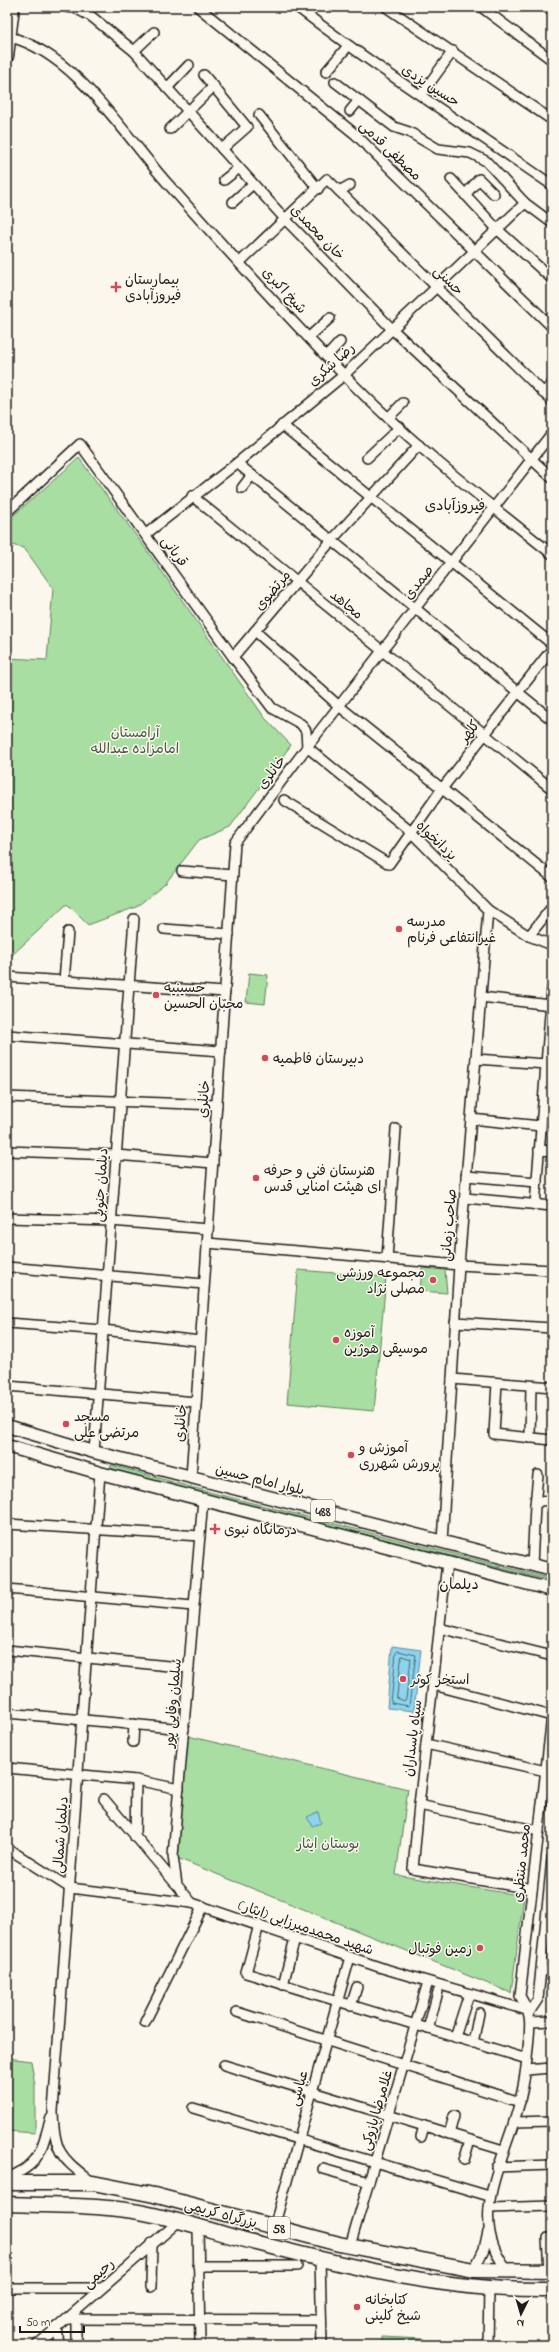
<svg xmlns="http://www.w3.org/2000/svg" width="559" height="2352" viewBox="0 0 559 2352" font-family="'Indie Flower','Playpen Sans Arabic',sans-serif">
<rect width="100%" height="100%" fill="#fbf7ec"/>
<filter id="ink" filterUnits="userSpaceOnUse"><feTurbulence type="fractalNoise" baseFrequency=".025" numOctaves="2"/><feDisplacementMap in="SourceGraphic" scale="8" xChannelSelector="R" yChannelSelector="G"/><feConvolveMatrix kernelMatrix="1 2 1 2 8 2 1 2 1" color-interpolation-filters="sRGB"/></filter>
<g filter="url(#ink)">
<g fill="#a8dea2" stroke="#627d5f">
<polygon points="79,458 146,549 265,718 291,745 230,827 199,840 165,884 136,907 88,925 67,904 9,958 7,955 7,658 47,660 53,588 24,548 7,544 7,521"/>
<polygon points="249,973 268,975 265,1004 246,1002"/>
<polygon points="422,1268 445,1270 447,1293 420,1291"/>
<polygon points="298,1270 386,1277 374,1411 287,1403"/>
<polygon points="111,1465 213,1493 533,1574 552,1579 552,1581 182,1489 110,1468"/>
<polygon points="188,1736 408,1789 396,1875 524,1896 511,1993 177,1858"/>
<polygon points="7,2058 31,2061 35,2085 35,2133 7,2131"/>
<polygon points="382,2337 423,2339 422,2345 382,2345"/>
</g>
<g fill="#8dd4ee" stroke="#608a9a">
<polygon points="392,1646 421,1650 414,1711 387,1708"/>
<polygon points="318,1812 321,1823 312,1826 307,1817"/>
</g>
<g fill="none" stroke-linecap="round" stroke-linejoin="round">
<g stroke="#496670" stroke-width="1">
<polygon points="398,1651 416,1655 409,1706 391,1703 396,1653"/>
<polygon points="402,1656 411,1659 406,1699 404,1701 397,1698"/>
</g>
<g stroke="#1c1c1c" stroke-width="12">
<g id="minor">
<polyline points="66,7 75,8 92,17 134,51 285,219 391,328 552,478"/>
<polyline points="198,7 355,134 552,327"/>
<path d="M297 7C379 70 467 126 552 185"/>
<polyline points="386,7 552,120"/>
<polyline points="481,7 552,60"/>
<polyline points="546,7 552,11"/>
<path d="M10 37C76 54 124 135 168 184 225 248 283 312 343 374 407 440 480 497 552 554"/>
<polyline points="134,51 154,32"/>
<polyline points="326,72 348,46"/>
<polyline points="204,75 247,127 222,149"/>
<polyline points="335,82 394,127 409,132 438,149 470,153 486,161 525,203 552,223"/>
<polyline points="167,88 189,65"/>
<polyline points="421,95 453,51"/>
<polyline points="350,111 359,100"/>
<polyline points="259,115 318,189"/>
<polyline points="170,129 214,86"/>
<polyline points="451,179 497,229 552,279"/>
<polyline points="224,180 239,168"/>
<polyline points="339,191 350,185"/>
<polyline points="465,195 479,179 494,194"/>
<polyline points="233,202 253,184"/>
<polyline points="240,262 327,179 552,401"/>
<polyline points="309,337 330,318"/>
<polyline points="327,356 340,342"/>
<polyline points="543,393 552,384"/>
<polyline points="389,417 403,403"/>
<polyline points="282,425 552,644"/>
<polyline points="367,458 400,427"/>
<polyline points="237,463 552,720"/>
<polyline points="242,488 252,475"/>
<polyline points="192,496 552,789"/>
<polyline points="7,512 80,444 233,657 272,708 301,724 306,731 307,747"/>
<polyline points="146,534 237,463 344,375 525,203"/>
<polyline points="255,631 339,706 552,877"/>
<polyline points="233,657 332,540 419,445"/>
<polyline points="307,747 410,831 488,910 529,936 552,945"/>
<polyline points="284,800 389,864 441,790 552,649"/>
<polyline points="182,871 233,875"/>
<polyline points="164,929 229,934"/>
<polyline points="529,936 552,907"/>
<polyline points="7,977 225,992"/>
<polyline points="64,981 68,932"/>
<polyline points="481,997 551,1005"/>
<polyline points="7,1035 221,1051"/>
<polyline points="476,1059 546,1064"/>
<polyline points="7,1097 217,1105"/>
<polyline points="471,1119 541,1126"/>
<polyline points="539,1150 552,1151"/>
<polyline points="7,1151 116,1155 213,1163"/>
<polyline points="466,1176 537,1182"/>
<polyline points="465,1198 552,1206"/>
<polyline points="535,1205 552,988"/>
<polyline points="7,1218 111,1221 208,1229"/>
<polyline points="207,1243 459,1265 552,1270"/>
<polyline points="387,1259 396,1129"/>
<polyline points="7,1267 204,1284"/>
<polyline points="455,1322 552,1328"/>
<polyline points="7,1323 103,1330 200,1341"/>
<polyline points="452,1379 552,1387"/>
<polyline points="497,1383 494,1434 552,1440"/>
<polyline points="7,1386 196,1402"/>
<polyline points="530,1438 531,1386"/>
<polyline points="94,1452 134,919"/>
<polyline points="191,1477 235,843 307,747 552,433"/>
<polyline points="535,1505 538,1475"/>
<polyline points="7,1524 200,1536"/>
<polyline points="442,1542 459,1265 488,910"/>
<polyline points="447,1563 419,1805 413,1869 532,1889"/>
<polyline points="532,1565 535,1505 540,1501 552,1500"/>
<polyline points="7,1589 193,1606"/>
<polyline points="439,1628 552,1656"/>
<polyline points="7,1650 189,1668"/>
<polyline points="433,1685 552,1716"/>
<polyline points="7,1713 184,1729"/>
<polyline points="133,1742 134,1724"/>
<polyline points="426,1744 546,1771"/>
<polyline points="7,1768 136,1780 179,1789"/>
<polyline points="104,1799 175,1883"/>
<polyline points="419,1805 539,1831"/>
<polyline points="135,1837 136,1780"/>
<polyline points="7,1848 70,1888 192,1903 382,1968 530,2011"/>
<polyline points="192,1903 177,1885 173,1856 203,1499"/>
<polyline points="259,1925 246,1973 527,2059"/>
<polyline points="541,1971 552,1970"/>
<polyline points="283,1985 295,1938"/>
<polyline points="351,2006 357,1987"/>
<polyline points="530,2011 538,1999 552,1859"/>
<polyline points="237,2012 520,2102"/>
<polyline points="145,2022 203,1906"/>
<polyline points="530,2022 552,2021"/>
<polyline points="428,2029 438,1992"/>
<polyline points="455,2037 469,1994"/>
<polyline points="473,2043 479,2013"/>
<polyline points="224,2065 503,2150"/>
<polyline points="526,2070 552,2068"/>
<polyline points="193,2108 489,2196"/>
<polyline points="514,2122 552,2121"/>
<polyline points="449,2134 454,2116"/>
<polyline points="421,2137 424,2126"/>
<polyline points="464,2160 470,2140"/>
<polyline points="497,2167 552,2165"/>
<polyline points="323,2169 369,2182"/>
<path d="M7 2178C42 2164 40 2151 51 2118"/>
<path d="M93 2183C61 2157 54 2154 53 2111L100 1473"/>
<polyline points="489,2208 552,2206"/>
<polyline points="198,2227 200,2345"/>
<polyline points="274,2227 350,1957"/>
<polyline points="547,2238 549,2271"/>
<polyline points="350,2246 428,1982"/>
<polyline points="320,2258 322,2345"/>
<polyline points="198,2266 297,2266"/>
<polyline points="474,2270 484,2249 488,2231"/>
<path d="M508 2271C469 2223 498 2173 514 2122 522 2098 526 2073 528 2048 530 2024 533 2018 520 1996L552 1716"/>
<polyline points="151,2287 152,2243"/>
<polyline points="7,2288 101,2288"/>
<polyline points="67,2319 321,2320"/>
<polyline points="76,2319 76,2339"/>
<polyline points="57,2327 59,2345"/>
<polyline points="37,2345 178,2222"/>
<polyline points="488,2345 489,2288"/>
</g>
</g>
<g stroke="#1c1c1c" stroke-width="15">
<g id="major">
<polyline points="7,56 13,7"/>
<polyline points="7,1426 94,1452 552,1570"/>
<polyline points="7,1446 100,1473 552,1590"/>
</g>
</g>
<g stroke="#1c1c1c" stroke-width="17">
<g id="highway">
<polyline points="7,2183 93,2183 154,2195 339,2244 474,2270 552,2271"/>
<path d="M7 2204C54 2206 103 2204 149 2214 185 2221 221 2234 257 2243 353 2268 452 2292 552 2290"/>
</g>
</g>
<use href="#minor" stroke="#fbf7ec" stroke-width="9"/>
<use href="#major" stroke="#fbf7ec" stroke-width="12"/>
<use href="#highway" stroke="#fbf7ec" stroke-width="14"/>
</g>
</g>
<g fill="#d1495b" stroke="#fbf7ec" stroke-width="1.5">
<path d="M114 281h4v4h4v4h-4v4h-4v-4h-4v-4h4z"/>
<circle cx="399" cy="929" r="4"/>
<circle cx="156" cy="995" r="4"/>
<circle cx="265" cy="1058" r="4"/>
<circle cx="256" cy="1178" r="4"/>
<circle cx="433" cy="1280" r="4"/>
<circle cx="336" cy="1340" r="4"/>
<circle cx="66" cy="1424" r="4"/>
<circle cx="351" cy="1455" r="4"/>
<path d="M213 1523h4v4h4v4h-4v4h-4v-4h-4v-4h4z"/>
<circle cx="403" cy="1679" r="4"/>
<circle cx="480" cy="1948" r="4"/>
<circle cx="357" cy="2307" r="4"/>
</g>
<g text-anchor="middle" stroke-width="3" stroke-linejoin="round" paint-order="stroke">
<g fill="#fbf7ec" stroke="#5f5e5a" stroke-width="1">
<rect x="311" y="1500" width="24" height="22" rx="3"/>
<rect x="268" y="2217" width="22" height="22" rx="3"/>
</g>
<g font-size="13" font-weight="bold" fill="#1c1c1c">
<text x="323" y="1516">488</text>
<text x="279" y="2233">58</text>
</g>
<g font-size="14" fill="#1c1c1c" stroke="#fbf7ec">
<text transform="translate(431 85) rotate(33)" y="5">حسین یزدی</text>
<text transform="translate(391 150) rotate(44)" y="5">مصطفی قدمی</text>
<text transform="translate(318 232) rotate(46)" y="5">خان محمدی</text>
<text transform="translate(449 280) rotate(45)" y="5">حسنی</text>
<text transform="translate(285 290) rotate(47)" y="5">شیخ اکبری</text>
<text transform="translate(331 364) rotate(-42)" y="5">رضا شکری</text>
<text transform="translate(175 551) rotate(54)" y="5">قربانی</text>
<text transform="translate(418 582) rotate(-52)" y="5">صمدی</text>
<text transform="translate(272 590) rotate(-50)" y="5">مرتضوی</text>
<text transform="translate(347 604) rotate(39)" y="5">مجاهد</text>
<text transform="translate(469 731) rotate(-52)" y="5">کلهر</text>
<text transform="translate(271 772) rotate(-53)" y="5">خانلری</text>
<text transform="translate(437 840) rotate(44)" y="5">یزدانخواه</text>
<text transform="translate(203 1099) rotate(-86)" y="5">خانلری</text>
<text transform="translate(100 1185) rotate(-86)" y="5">دیلمان جنوبی</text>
<text transform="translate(448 1225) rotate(-85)" y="5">صاحب زمانی</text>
<text transform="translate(180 1423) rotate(-86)" y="5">خانلری</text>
<text transform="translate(260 1479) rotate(14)" y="5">بلوار امام حسین</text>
<text transform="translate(172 1703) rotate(-85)" y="5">سلمان وفایی پور</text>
<text transform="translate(412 1738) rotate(-83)" y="5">سپاه پاسداران</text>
<text transform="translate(60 1835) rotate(-86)" y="5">دیلمان شمالی</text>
<text transform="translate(521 1863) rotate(-84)" y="5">محمد منتظری</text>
<text transform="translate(306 1927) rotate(19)" y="5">شهید محمدمیرزایی (ایثار)</text>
<text transform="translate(298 2088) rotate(-74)" y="5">عباسی</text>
<text transform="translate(376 2110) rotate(-74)" y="5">غلامرضا پازوکی</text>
<text transform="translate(221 2213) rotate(15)" y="5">بزرگراه کریمی</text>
<text transform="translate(98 2273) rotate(-42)" y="5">رحیمی</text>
</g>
<g font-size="14" fill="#1c1c1c" stroke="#fbf7ec" text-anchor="start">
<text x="125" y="284">بیمارستان<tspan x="125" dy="16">فیروزآبادی</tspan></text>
<text x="407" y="926">مدرسه<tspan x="407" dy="16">غیرانتفاعی فرنام</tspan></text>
<text x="164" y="992">حسینیه<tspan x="164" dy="16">محبّان الحسین</tspan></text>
<text x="273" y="1063">دبیرستان فاطمیه</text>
<text x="264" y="1175">هنرستان فنی و حرفه<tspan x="264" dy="16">ای هیئت امنایی قدس</tspan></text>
<text x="425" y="1277" text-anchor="end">مجموعه ورزشی<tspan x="425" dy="16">مصلی نژاد</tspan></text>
<text x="344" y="1337">آموزه<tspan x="344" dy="16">موسیقی هوژین</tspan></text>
<text x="74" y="1421">مسجد<tspan x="74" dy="16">مرتضی علی</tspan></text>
<text x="359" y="1452">آموزش و<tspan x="359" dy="16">پرورش شهرری</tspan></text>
<text x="224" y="1534">درمانگاه نبوی</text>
<text x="411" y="1684">استخر کوثر</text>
<text x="472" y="1953" text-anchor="end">زمین فوتبال</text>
<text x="365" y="2304">کتابخانه<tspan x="365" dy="16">شیخ کلینی</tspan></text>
</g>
<g font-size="14" fill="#465644" stroke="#fbf7ec">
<text x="135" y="737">آرامستان<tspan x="135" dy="16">امامزاده عبدالله</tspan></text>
<text x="328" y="1848">بوستان ایثار</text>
</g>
<g font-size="15" fill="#1c1c1c" stroke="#fbf7ec">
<text x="455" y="510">فیروزآبادی</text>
<text x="459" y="1589">دیلمان</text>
</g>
</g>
<rect width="559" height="2352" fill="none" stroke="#fbf7ec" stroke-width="24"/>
<rect x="12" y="12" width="535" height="2328" fill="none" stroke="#1c1c1c" stroke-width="1.5" filter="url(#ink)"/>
<g transform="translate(521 2314) rotate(185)" stroke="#fbf7ec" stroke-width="3" paint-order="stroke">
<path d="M0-3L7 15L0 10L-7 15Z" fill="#1c1c1c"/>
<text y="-6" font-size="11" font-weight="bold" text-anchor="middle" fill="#1c1c1c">N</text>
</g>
<path d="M20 2326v6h64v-6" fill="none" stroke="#1c1c1c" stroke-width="2"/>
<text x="26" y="2326" font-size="12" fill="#1c1c1c" stroke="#fbf7ec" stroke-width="3" paint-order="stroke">50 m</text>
</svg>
